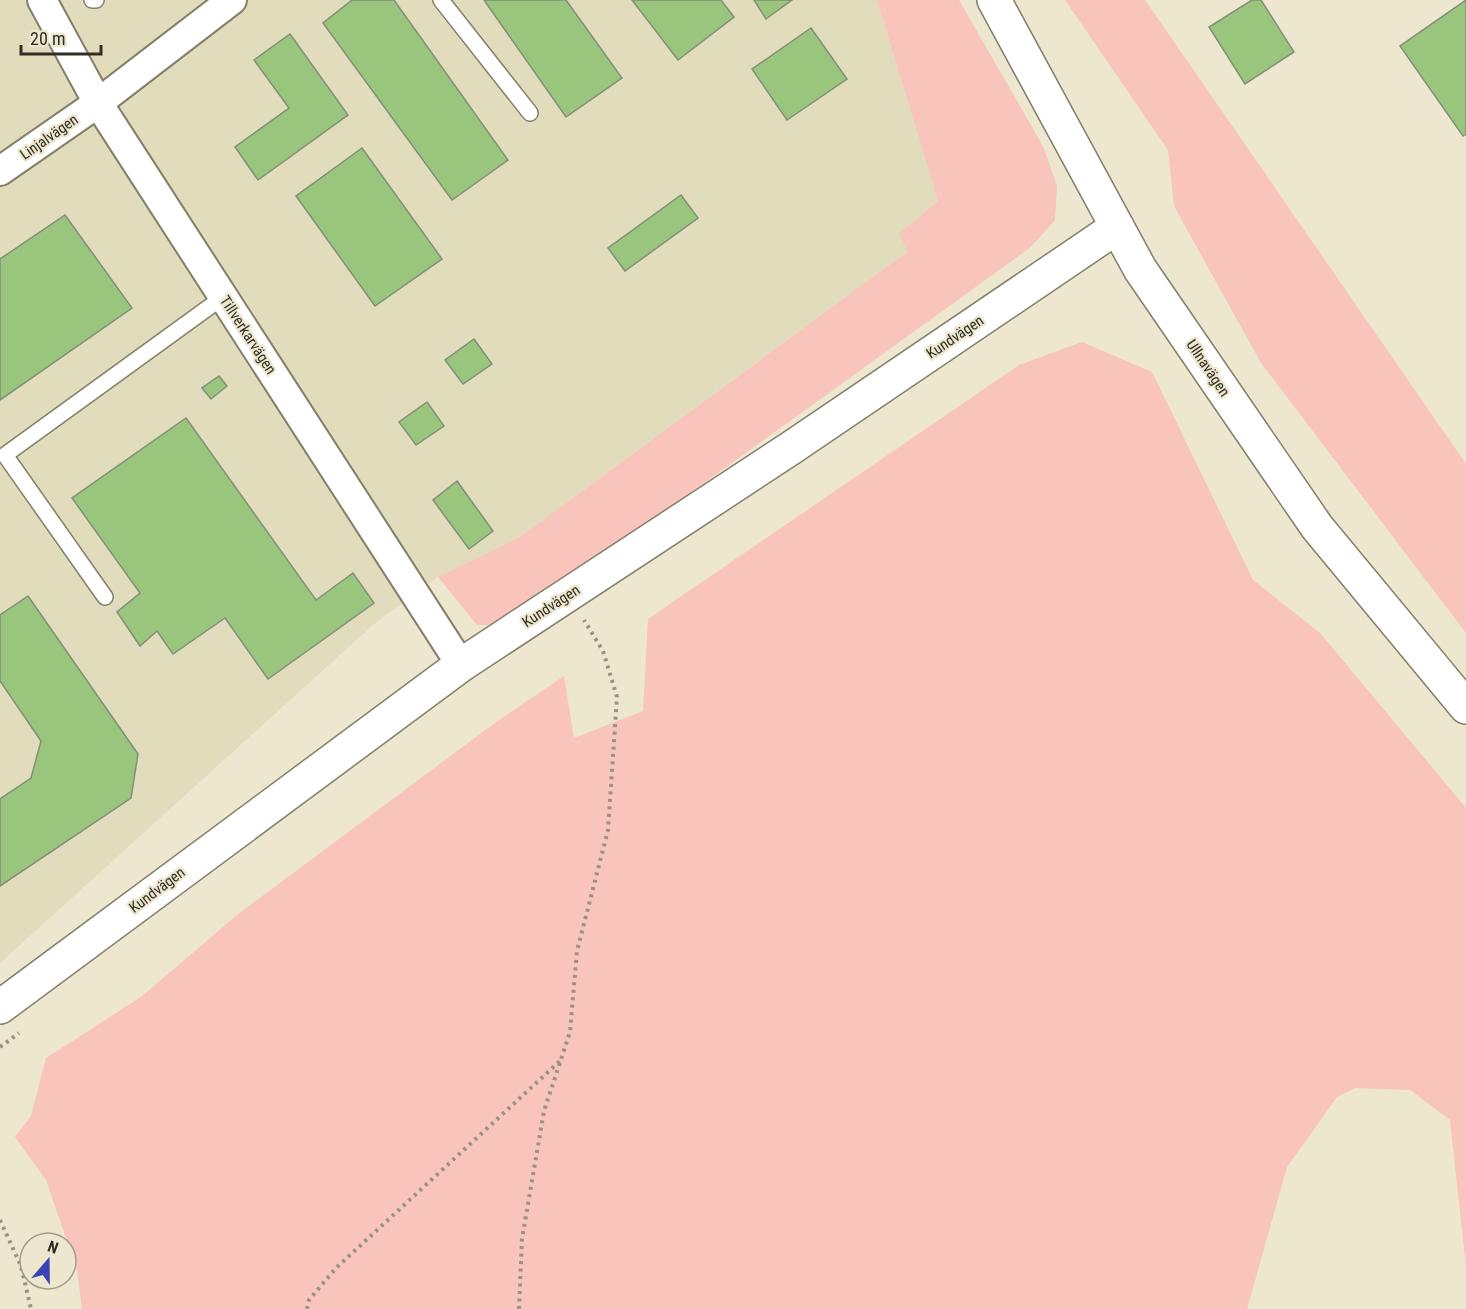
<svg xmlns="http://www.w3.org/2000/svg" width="1466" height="1309" viewBox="0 0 1466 1309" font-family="'Roboto Condensed',sans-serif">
<rect width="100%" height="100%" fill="#ece7ce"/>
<polygon fill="#e1dcbc" points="0,0 877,0 938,201 900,234 909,250 520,537 438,577 374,624 0,963"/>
<g fill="#f9c4bb">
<polygon points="877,0 959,0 1044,148 1057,186 1055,220 1031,247 535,605 499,625 477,625 438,577 520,537 908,251 899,234 938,201"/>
<polygon points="1065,0 1145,0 1466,464 1466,633 1261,363 1174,206 1168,150"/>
<polygon points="1082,342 1152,372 1253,580 1320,633 1466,808 1466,1266 1450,1120 1410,1090 1355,1088 1337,1097 1287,1167 1247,1309 82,1309 77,1270 46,1180 15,1137 31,1116 46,1058 141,997 237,915 492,725 564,676 574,738 643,711 648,619 1019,365"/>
</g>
<g fill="#99c57c" stroke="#838f7b" stroke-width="1.5">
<polygon points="352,0 394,0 508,160 452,200 323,23"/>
<polygon points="484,0 566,0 622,78 566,117"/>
<polygon points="632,0 721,0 734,17 678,60"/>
<polygon points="754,0 792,0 766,19"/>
<polygon points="1252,0 1261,0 1294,52 1245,84 1209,27"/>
<polygon points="1466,0 1466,134 1463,136 1400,46"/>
<polygon points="811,28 847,79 787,120 752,69"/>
<polygon points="290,34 348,115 258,180 235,147 289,108 254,60"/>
<polygon points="362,148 442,259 375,306 296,196"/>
<polygon points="681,195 698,218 625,271 608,248"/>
<polygon points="65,215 132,308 0,400 0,259"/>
<polygon points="474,339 492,364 463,384 445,360"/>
<polygon points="219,376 227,386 211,399 202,388"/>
<polygon points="427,402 444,426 416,445 399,422"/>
<polygon points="186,418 316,600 353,573 374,603 268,679 225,618 173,654 157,631 140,646 117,612 140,593 72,498"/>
<polygon points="457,481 493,531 469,549 433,500"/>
<polygon points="28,596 138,754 131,798 0,886 0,799 31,778 41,741 0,681 0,615"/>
</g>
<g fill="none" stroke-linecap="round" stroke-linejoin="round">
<g stroke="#837f69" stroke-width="18">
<g id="service">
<polyline points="92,0 96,0"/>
<polyline points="441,0 530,113"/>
<polyline points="105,597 5,455 223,297"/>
</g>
</g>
<g stroke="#837f69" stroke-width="32">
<g id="minor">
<polyline points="42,0 98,103 461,665"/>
<polyline points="0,171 98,103 232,0"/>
</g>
</g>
<g stroke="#837f69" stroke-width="36">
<g id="tertiary">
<polyline points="994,0 1140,269 1317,527 1466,707"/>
<polyline points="0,1007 461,665 791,448 1117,227"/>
</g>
</g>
<g stroke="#989482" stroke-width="4" stroke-dasharray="3 4.5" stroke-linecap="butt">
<polyline points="0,1047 19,1033"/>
<polyline points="0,1220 21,1266 31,1309"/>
<polyline points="307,1309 309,1300 336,1268 560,1061"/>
<polyline points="519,1309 522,1239 544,1111 570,1032 577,951 608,830 617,697 603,651 584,620"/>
</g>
<use href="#service" stroke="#fff" stroke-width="15"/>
<use href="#minor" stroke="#fff" stroke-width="28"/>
<use href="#tertiary" stroke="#fff" stroke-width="33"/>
</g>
<g text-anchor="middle" stroke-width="4.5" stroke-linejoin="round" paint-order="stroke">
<g font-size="15" fill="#2f2d24" stroke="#ece7ce">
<text transform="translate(49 137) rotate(-35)" y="5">Linjalvägen</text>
<text transform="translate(248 335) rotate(57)" y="5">Tillverkarvägen</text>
<text transform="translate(955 337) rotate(-34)" y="5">Kundvägen</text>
<text transform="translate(1208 368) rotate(56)" y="5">Ullnavägen</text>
<text transform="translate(551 606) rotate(-33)" y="5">Kundvägen</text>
<text transform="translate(157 890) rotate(-37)" y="5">Kundvägen</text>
</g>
</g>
<g transform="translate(48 1261) rotate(20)"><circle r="28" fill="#ece7ce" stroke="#a09d8a" stroke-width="1.5"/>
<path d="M0-4.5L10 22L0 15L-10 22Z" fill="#3b43b7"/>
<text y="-9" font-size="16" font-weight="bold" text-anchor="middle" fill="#2f2d24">N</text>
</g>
<path d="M21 45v9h80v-9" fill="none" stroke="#2f2d24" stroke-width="3"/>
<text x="30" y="45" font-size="18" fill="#2f2d24" stroke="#ece7ce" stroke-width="4.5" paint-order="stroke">20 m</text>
</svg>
